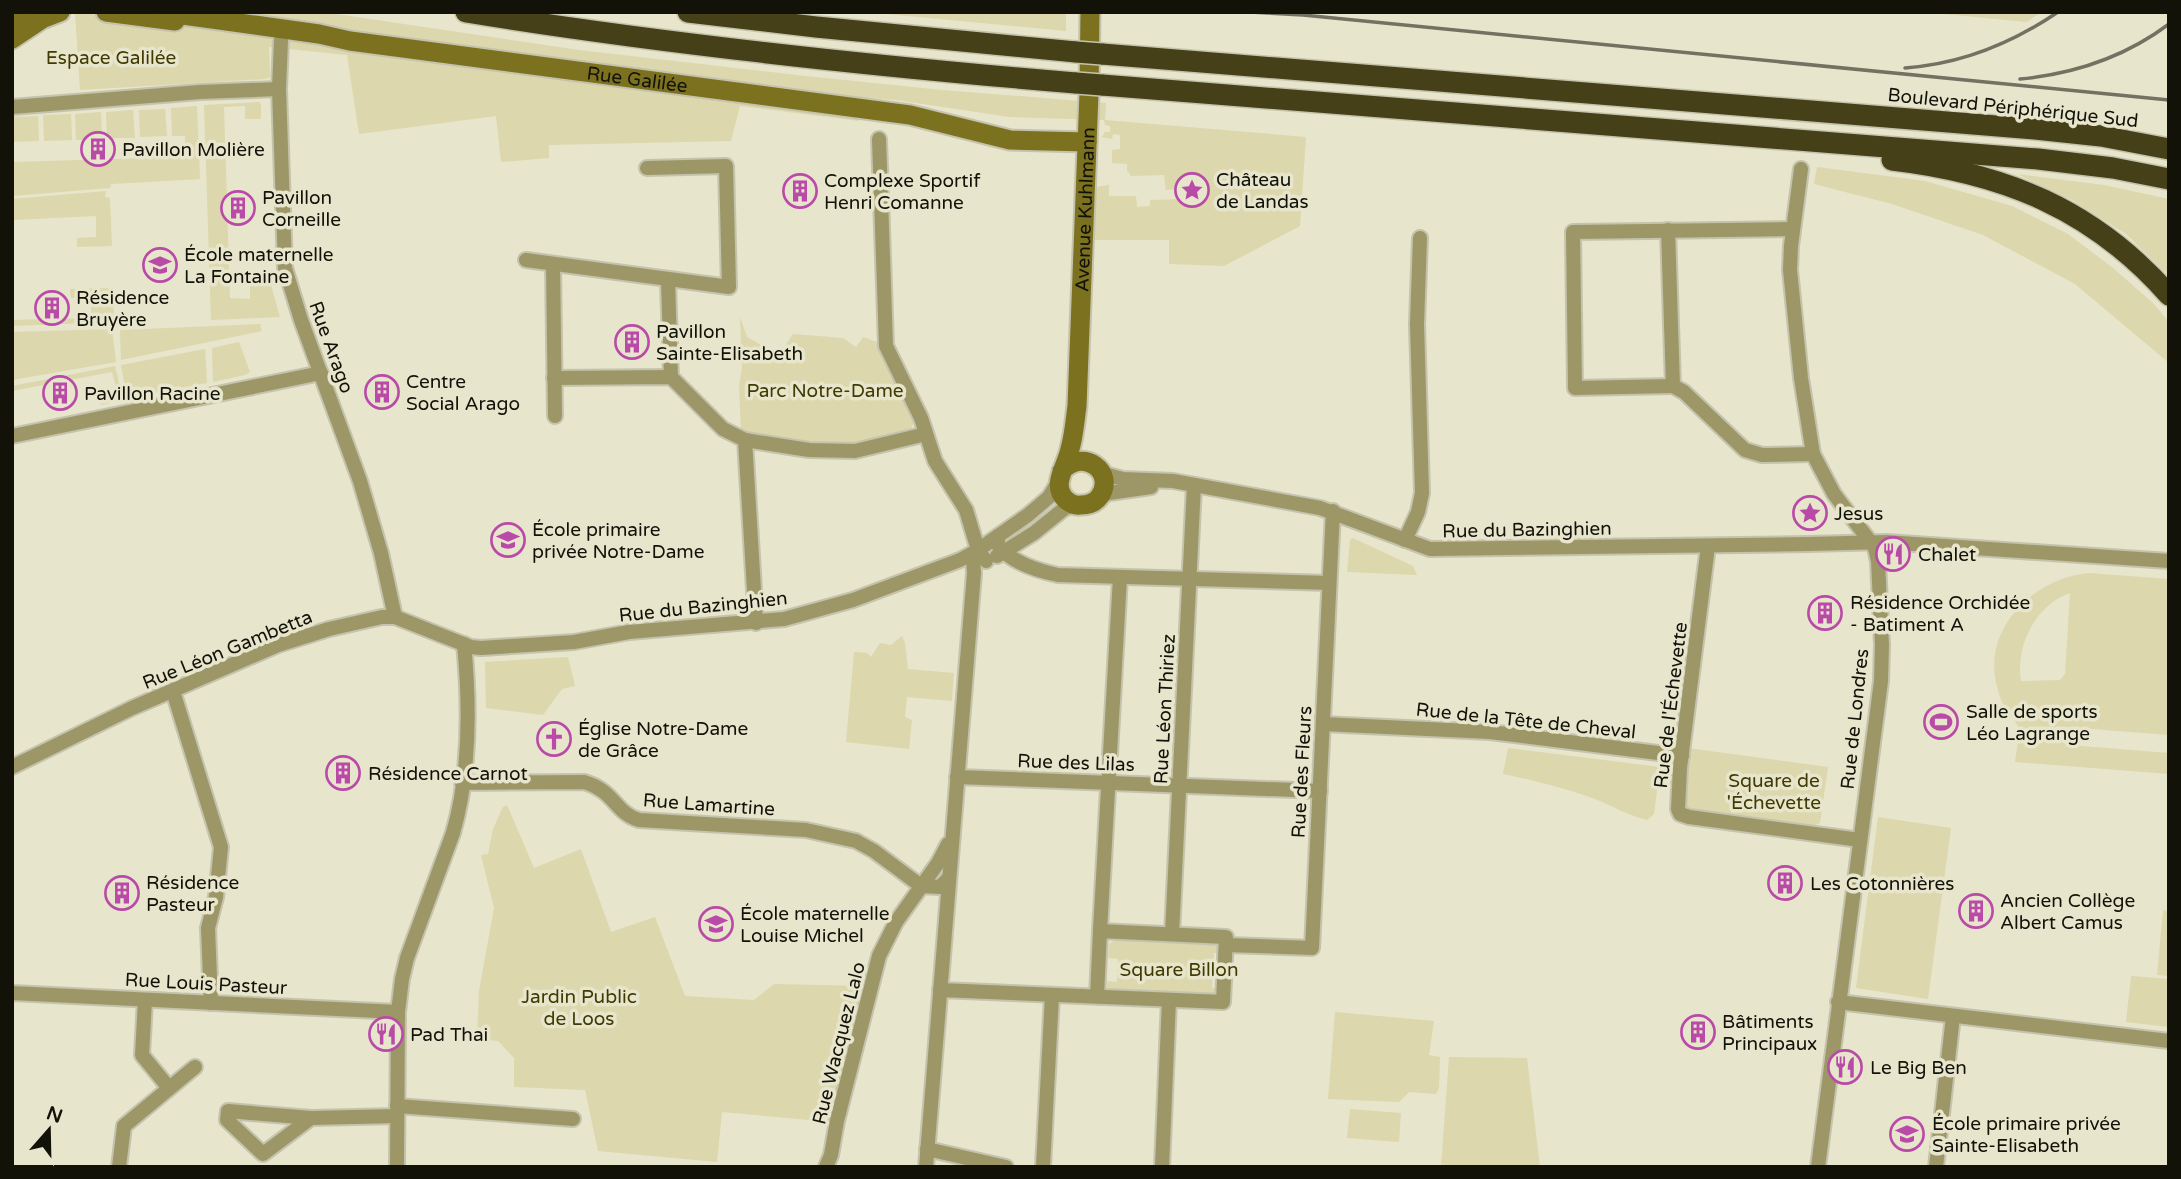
<svg xmlns="http://www.w3.org/2000/svg" width="2181" height="1179" viewBox="0 0 2181 1179" font-family="'Varela Round',sans-serif">
<rect width="100%" height="100%" fill="#e7e5cc"/>
<g fill="#dcd7ac" fill-rule="evenodd">
<polygon points="75,12 323,12 579,50 806,76 942,90 1106,103 1105,120 1306,137 1300,226 1224,266 1169,264 1169,240 1092,240 1095,187 1109,185 1109,196 1136,196 1137,207 1150,206 1150,200 1187,199 1189,205 1193,205 1195,199 1209,198 1208,182 1175,183 1175,189 1166,190 1164,175 1131,176 1127,170 1127,164 1112,163 1112,150 1120,149 1120,135 1113,134 1112,139 1102,137 1105,132 1110,132 1110,126 1105,125 1104,120 1009,117 896,100 866,98 859,121 740,106 731,141 549,145 549,158 501,162 496,116 359,134 347,55 269,47 270,77 266,79 80,90"/>
<polygon points="866,12 1066,12 1066,31"/>
<polygon points="1923,12 2041,12 2027,22"/>
<polygon points="259,102 261,104 261,119 245,119 245,106 224,107 230,298 250,299 250,283 266,282 271,285 280,317 211,320 204,105"/>
<polygon points="197,106 200,179 111,184 110,188 12,196 12,162 185,157 185,136 172,136 171,108"/>
<polygon points="165,109 167,136 140,137 139,110"/>
<polygon points="133,110 135,138 107,138 106,112"/>
<polygon points="101,112 102,139 76,140 75,114"/>
<polygon points="71,114 72,140 44,141 43,115"/>
<polygon points="38,116 39,141 12,142 12,117"/>
<polygon points="1817,167 1925,181 2012,206 2068,234 2113,268 2154,304 2169,322 2169,363 2075,284 1983,235 1892,204 1814,184"/>
<polygon points="2017,174 2104,185 2169,199 2169,276 2126,234 2072,200"/>
<polygon points="106,191 105,197 110,198 112,246 77,247 77,238 96,237 96,216 12,220 12,199"/>
<polygon points="113,288 114,322 12,326 12,320 91,318 91,298 71,298 70,289"/>
<path d="M740 317 747 337 779 355 793 334 843 338 856 347 863 337 877 342 915 420 909 433C859 446 791 448 741 431L739 386 742 368Z"/>
<polygon points="260,324 262,331 121,360 120,330"/>
<polygon points="112,329 116,362 12,380 12,332"/>
<polygon points="239,342 250,372 245,375 213,382 212,348"/>
<polygon points="205,349 207,383 127,398 121,365"/>
<polygon points="115,366 123,400 101,405 99,395 117,391 112,372 12,391 12,386"/>
<polygon points="1353,538 1413,566 1417,575 1347,572 1350,540"/>
<path d="M2089 573 2169 579V735L2066 727 2064 742 2081 746 2169 753V774L2015 762C2016 752 2021 734 2017 725 2016 720 2010 716 2007 712 2001 702 1997 689 1995 677 1987 622 2039 577 2089 573ZM2070 593 2065 674 2060 680 2021 681C2015 645 2036 605 2070 593Z"/>
<polygon points="902,636 905,643 908,669 954,673 952,701 907,697 905,717 912,720 909,749 846,742 854,652 867,653 871,657 880,643 891,645"/>
<polygon points="568,657 575,686 562,689 543,715 486,708 485,662"/>
<path d="M1508 748 1660 767 1654 814 1647 820C1630 816 1616 808 1600 801 1569 789 1536 781 1503 774Z"/>
<polygon points="1688,748 1828,767 1820,823 1808,828 1691,812 1685,806"/>
<polygon points="507,805 534,868 581,849 611,932 655,917 685,996 754,1000 774,984 865,986 831,1122 722,1112 717,1162 598,1151 585,1090 514,1087 514,1058 498,1041 477,1039 479,991 494,908 481,855 488,854 493,829 503,807"/>
<polygon points="1878,817 1951,828 1928,999 1856,988"/>
<polygon points="2163,910 2169,911 2169,976 2157,975"/>
<polygon points="1115,940 1220,945 1223,954 1214,953 1212,988 1221,989 1221,991 1215,996 1111,992 1107,989 1107,981 1117,982 1118,959 1108,958 1109,944"/>
<polygon points="2131,976 2169,979 2169,1027 2126,1022"/>
<polygon points="1335,1012 1434,1021 1429,1055 1440,1057 1439,1088 1436,1094 1409,1092 1399,1102 1328,1099"/>
<polygon points="1449,1057 1527,1058 1540,1167 1441,1167"/>
<polygon points="1350,1109 1401,1113 1399,1142 1347,1138"/>
</g>
<g fill="none" stroke-linecap="round" stroke-linejoin="round">
<g stroke="#c5c3ad" stroke-width="18">
<g id="street">
<polyline points="281,40 279,89 285,268 301,320 360,481 381,553 395,617"/>
<polyline points="12,107 200,92 279,89"/>
<polyline points="879,139 886,346 921,418 935,461 966,510 978,550 986,561"/>
<polyline points="1801,169 1791,246 1790,270 1801,378 1813,454 1834,494 1875,548 1878,561 1882,645 1881,681 1818,1167"/>
<polyline points="1668,230 1673,386 1684,392 1745,450 1762,455 1813,454"/>
<polyline points="526,260 729,287 726,166 647,168"/>
<polyline points="553,264 555,416"/>
<polyline points="668,280 671,377"/>
<polyline points="554,378 671,377 723,429 745,440 756,623"/>
<polyline points="1673,386 1575,388 1573,232 1793,229"/>
<polyline points="12,436 321,373"/>
<polyline points="745,440 809,450 855,451 926,434"/>
<polyline points="1100,471 1108,475 1123,479 1173,481 1320,508 1430,549 1809,544 1886,542 2169,561"/>
<polyline points="1098,498 1109,493 1151,487"/>
<path d="M998 536V545C1010 562 1039 571 1058 575L1329 583"/>
<polyline points="1405,540 1418,512 1422,493 1417,324 1420,238"/>
<polyline points="1708,546 1680,768 1678,809 1680,814 1689,817 1860,840"/>
<polyline points="997,556 1034,533 1065,508 1078,505"/>
<polyline points="173,691 221,847 216,897 208,928 211,1003"/>
<polyline points="1323,724 1490,732 1682,756"/>
<polyline points="12,767 132,708 278,645 329,629 382,617 395,617 471,647 481,648 574,642 629,632 784,619 853,600 960,560 978,550"/>
<polyline points="957,777 1320,791"/>
<path d="M462 783 584 782C615 791 615 813 639 820L806 830 856 841 874 851 921 886 940 887 949 878"/>
<polyline points="1100,931 1120,577"/>
<polyline points="1172,934 1194,485"/>
<polyline points="1226,945 1312,948 1333,511"/>
<polyline points="940,990 1223,1002 1226,937 1100,931 1097,997"/>
<polyline points="12,993 398,1012"/>
<polyline points="145,1000 142,1055 169,1088"/>
<polyline points="1838,1002 2169,1041"/>
<polyline points="397,1106 573,1119"/>
<polyline points="311,1118 263,1154 227,1120 228,1111 311,1118 397,1116"/>
<polyline points="927,1149 1006,1167"/>
<polyline points="119,1167 124,1126 195,1067"/>
<path d="M397 1167 398 1012 402 979 407 958 453 833C470 774 470 705 464 644"/>
<polyline points="826,1167 831,1155 837,1121 879,956 896,922 938,863 948,844"/>
<polyline points="926,1167 974,573 973,559 978,550 1028,515 1049,497 1059,481"/>
<polyline points="1043,1167 1052,995"/>
<polyline points="1162,1167 1169,1000"/>
<polyline points="1936,1167 1953,1016"/>
</g>
</g>
<g stroke="#c5c3ad" stroke-width="23">
<g id="secondary">
<polyline points="106,12 175,21"/>
<path id="s1" d="M161 12 319 34 350 41 910 115 1010 140 1087 142"/>
<polyline points="12,19 24,12"/>
<polyline points="12,39 42,19 60,12"/>
<path id="s2" d="M1062 471C1083 447 1116 472 1100 496 1096 502 1089 505 1081 505 1076 506 1071 504 1066 500 1050 485 1067 466 1070 449 1074 435 1075 420 1077 406L1089 93 1090 12"/>
</g>
</g>
<g stroke="#c5c3ad" stroke-width="24">
<g id="highway">
<path d="M466 12C669 45 872 66 1076 83"/>
<polyline points="688,12 816,27 1076,52"/>
<polyline points="1102,54 2035,129 2101,136 2169,149"/>
<polyline points="1102,85 2038,159 2113,168 2169,179"/>
<path d="M1892 160C2004 173 2093 209 2169 295"/>
</g>
</g>
<use href="#street" stroke="#9d9767" stroke-width="14"/>
<use href="#secondary" stroke="#7b711f" stroke-width="19"/>
<use href="#highway" stroke="#454018" stroke-width="21"/>
<g stroke="#737161" stroke-width="3.5">
<polyline points="1250,12 1303,15 2169,100"/>
<path d="M1905 68C1962 64 2011 44 2058 12"/>
<path d="M2020 79C2073 74 2125 57 2169 24"/>
</g>
<g stroke="#c5c3ad" stroke-width="24" stroke-linecap="butt">
<g id="highway-bridge">
<polyline points="1076,52 1102,54"/>
<polyline points="1076,83 1102,85"/>
</g>
</g>
<use href="#highway-bridge" stroke="#454018" stroke-width="21"/>
</g>
<defs>
<g id="building-ring" transform="scale(1.75)"><circle r="9.5" fill="#e7e5cc" stroke="#ba4aa7" stroke-width="1.5"/><path d="M-4-6H4V6H1V3H-1V6H-4ZM-2.5-4.3h1.7v1.8h-1.7ZM.8-4.3h1.7v1.8H.8ZM-2.5-1h1.7V.8h-1.7ZM.8-1h1.7V.8H.8Z" fill="#ba4aa7"/></g>
<g id="sight-ring" transform="scale(1.75)"><circle r="9.5" fill="#e7e5cc" stroke="#ba4aa7" stroke-width="1.5"/><path d="M0-6L1.8-2.2L6-1.7L2.9 1.2L3.7 5.4L0 3.3L-3.7 5.4L-2.9 1.2L-6-1.7L-1.8-2.2Z" fill="#ba4aa7"/></g>
<g id="school-ring" transform="scale(1.75)"><circle r="9.5" fill="#e7e5cc" stroke="#ba4aa7" stroke-width="1.5"/><path d="M0-5L7-2L0 1L-7-2ZM-4 1L0 2.5L4 1V4Q0 6-4 4Z" fill="#ba4aa7"/></g>
<g id="restaurant-ring" transform="scale(1.75)"><circle r="9.5" fill="#e7e5cc" stroke="#ba4aa7" stroke-width="1.5"/><path d="M-5-6h1v4h1v-4h1v4h1v-4h1v5L-1.5 .5V6h-2V.5L-5-1ZM5-6V6H3V1.5H1.5Q1.5-4 5-6Z" fill="#ba4aa7"/></g>
<g id="stadium-ring" transform="scale(1.75)"><circle r="9.5" fill="#e7e5cc" stroke="#ba4aa7" stroke-width="1.5"/><path d="M0-5a6.5 5 0 1 0 0 10a6.5 5 0 1 0 0-10ZM-3.5-1.8h7v3.6h-7Z" fill="#ba4aa7"/></g>
<g id="church-ring" transform="scale(1.75)"><circle r="9.5" fill="#e7e5cc" stroke="#ba4aa7" stroke-width="1.5"/><path d="M-1.2-6h2.4v3.5h3.3v2.4h-3.3V6h-2.4V-.1h-3.3v-2.4h3.3Z" fill="#ba4aa7"/></g>
</defs>
<g fill-rule="evenodd">
<use href="#building-ring" x="98" y="149"/>
<use href="#sight-ring" x="1192" y="190"/>
<use href="#building-ring" x="800" y="191"/>
<use href="#building-ring" x="238" y="208"/>
<use href="#school-ring" x="160" y="265"/>
<use href="#building-ring" x="52" y="308"/>
<use href="#building-ring" x="632" y="342"/>
<use href="#building-ring" x="382" y="392"/>
<use href="#building-ring" x="60" y="393"/>
<use href="#sight-ring" x="1810" y="513"/>
<use href="#school-ring" x="508" y="540"/>
<use href="#restaurant-ring" x="1893" y="554"/>
<use href="#building-ring" x="1825" y="613"/>
<use href="#stadium-ring" x="1941" y="722"/>
<use href="#church-ring" x="554" y="739"/>
<use href="#building-ring" x="343" y="773"/>
<use href="#building-ring" x="1785" y="883"/>
<use href="#building-ring" x="122" y="893"/>
<use href="#building-ring" x="1976" y="911"/>
<use href="#school-ring" x="716" y="924"/>
<use href="#building-ring" x="1698" y="1032"/>
<use href="#restaurant-ring" x="386" y="1034"/>
<use href="#restaurant-ring" x="1845" y="1067"/>
<use href="#school-ring" x="1907" y="1134"/>
</g>
<g text-anchor="middle" stroke-width="7" stroke-linejoin="round" paint-order="stroke">
<g font-size="19" fill="#413a02" stroke="#e7e5cc">
<text x="111" y="64">Espace Galilée</text>
<text x="825" y="397">Parc Notre-Dame</text>
<text x="1774" y="787">Square de<tspan x="1774" dy="22">'Échevette</tspan></text>
<text x="1179" y="976">Square Billon</text>
<text x="579" y="1003">Jardin Public<tspan x="579" dy="22">de Loos</tspan></text>
</g>
<g font-size="19" fill="#131209" stroke="#e7e5cc">
<text dy="7" stroke="none"><textPath href="#s1" startOffset="481">Rue Galilée</textPath></text>
<text transform="translate(2013 107) rotate(6)" y="7">Boulevard Périphérique Sud</text>
<text dy="7" stroke="none"><textPath href="#s2" startOffset="404">Avenue Kuhlmann</textPath></text>
<text transform="translate(332 347) rotate(70)" y="7">Rue Arago</text>
<text transform="translate(1527 529) rotate(-1)" y="7">Rue du Bazinghien</text>
<text transform="translate(703 606) rotate(-6)" y="7">Rue du Bazinghien</text>
<text transform="translate(227 649) rotate(-22)" y="7">Rue Léon Gambetta</text>
<text transform="translate(1670 705) rotate(-83)" y="7">Rue de l'Échevette</text>
<text transform="translate(1164 709) rotate(-87)" y="7">Rue Léon Thiriez</text>
<text transform="translate(1854 719) rotate(-84)" y="7">Rue de Londres</text>
<text transform="translate(1526 720) rotate(6)" y="7">Rue de la Tête de Cheval</text>
<text transform="translate(1076 762) rotate(2)" y="7">Rue des Lilas</text>
<text transform="translate(1301 772) rotate(-87)" y="7">Rue des Fleurs</text>
<text transform="translate(709 804) rotate(4)" y="7">Rue Lamartine</text>
<text transform="translate(206 983) rotate(3)" y="7">Rue Louis Pasteur</text>
<text transform="translate(838 1043) rotate(-76)" y="7">Rue Wacquez Lalo</text>
</g>
<g font-size="19" fill="#131209" stroke="#e7e5cc" text-anchor="start">
<text x="122" y="156">Pavillon Molière</text>
<text x="1216" y="186">Château<tspan x="1216" dy="22">de Landas</tspan></text>
<text x="824" y="187">Complexe Sportif<tspan x="824" dy="22">Henri Comanne</tspan></text>
<text x="262" y="204">Pavillon<tspan x="262" dy="22">Corneille</tspan></text>
<text x="184" y="261">École maternelle<tspan x="184" dy="22">La Fontaine</tspan></text>
<text x="76" y="304">Résidence<tspan x="76" dy="22">Bruyère</tspan></text>
<text x="656" y="338">Pavillon<tspan x="656" dy="22">Sainte-Elisabeth</tspan></text>
<text x="406" y="388">Centre<tspan x="406" dy="22">Social Arago</tspan></text>
<text x="84" y="400">Pavillon Racine</text>
<text x="1834" y="520">Jesus</text>
<text x="532" y="536">École primaire<tspan x="532" dy="22">privée Notre-Dame</tspan></text>
<text x="1918" y="561">Chalet</text>
<text x="1850" y="609">Résidence Orchidée<tspan x="1850" dy="22">- Batiment A</tspan></text>
<text x="1966" y="718">Salle de sports<tspan x="1966" dy="22">Léo Lagrange</tspan></text>
<text x="578" y="735">Église Notre-Dame<tspan x="578" dy="22">de Grâce</tspan></text>
<text x="368" y="780">Résidence Carnot</text>
<text x="146" y="889">Résidence<tspan x="146" dy="22">Pasteur</tspan></text>
<text x="1810" y="890">Les Cotonnières</text>
<text x="2000" y="907">Ancien Collège<tspan x="2000" dy="22">Albert Camus</tspan></text>
<text x="740" y="920">École maternelle<tspan x="740" dy="22">Louise Michel</tspan></text>
<text x="1722" y="1028">Bâtiments<tspan x="1722" dy="22">Principaux</tspan></text>
<text x="410" y="1041">Pad Thai</text>
<text x="1870" y="1074">Le Big Ben</text>
<text x="1932" y="1130">École primaire privée<tspan x="1932" dy="22">Sainte-Elisabeth</tspan></text>
</g>
</g>
<rect width="2181" height="1179" fill="none" stroke="#131209" stroke-width="28"/>
<g transform="translate(49 1130) rotate(20)" stroke="#e7e5cc" stroke-width="5" paint-order="stroke">
<path d="M0-5L12 26L0 18L-12 26Z" fill="#131209"/>
<text y="-10" font-size="19" font-weight="bold" text-anchor="middle" fill="#131209">N</text>
</g>
</svg>
